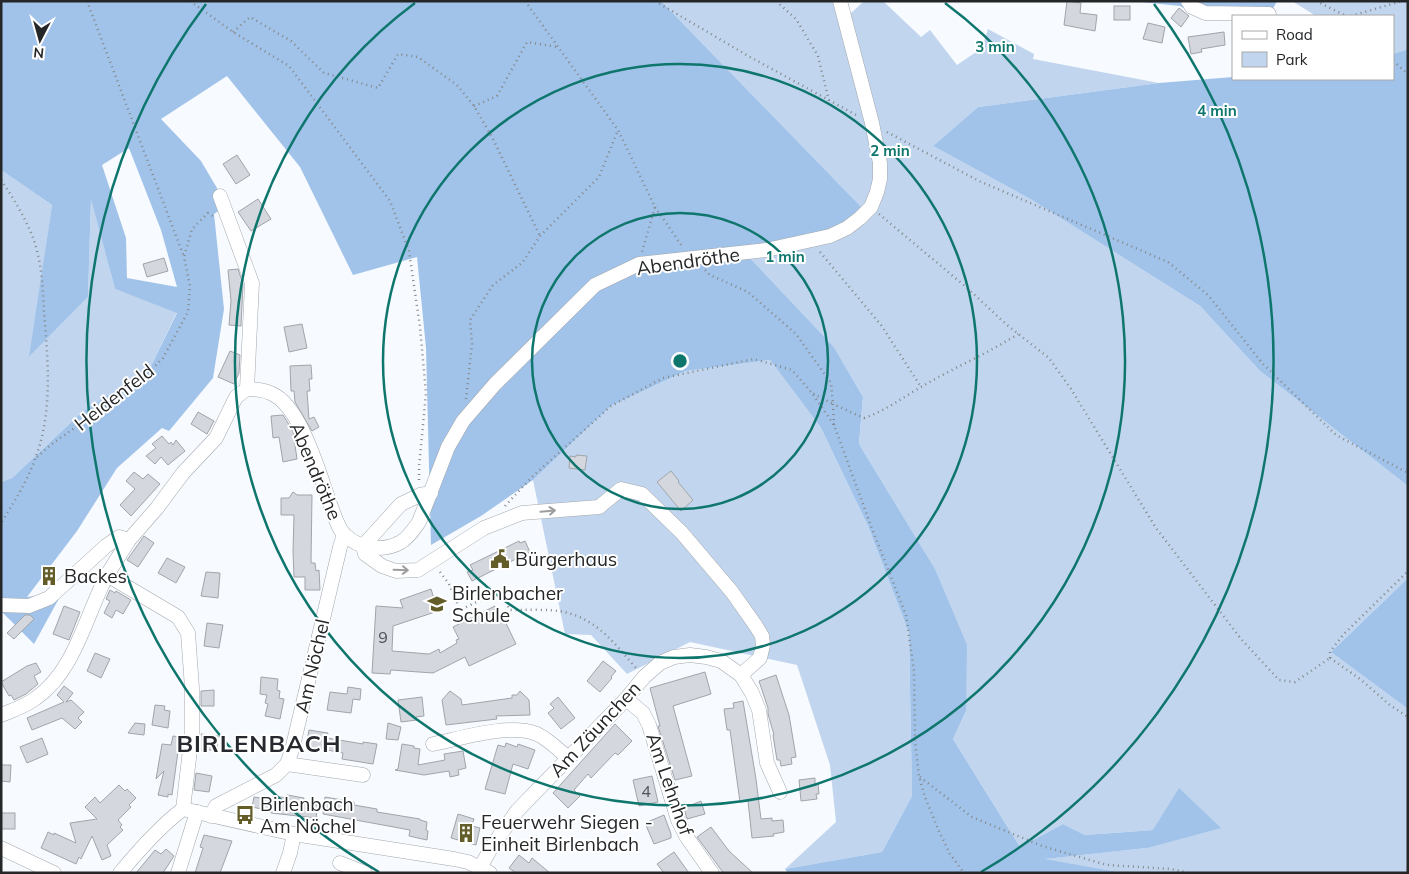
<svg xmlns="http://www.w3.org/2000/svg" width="1409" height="874" viewBox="0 0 1409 874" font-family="Mulish,sans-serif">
<rect width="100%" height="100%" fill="#f7fafe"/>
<g fill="#c1d6ee">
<polygon points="661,1 843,1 848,16 864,1 883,1 921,37 930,30 957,65 982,48 988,29 1034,54 1033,59 1159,83 978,107 933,146 1032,200 1200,306 1260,371 1408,486 1408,578 1331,652 1408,709 1408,873 1124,873 1043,859 1147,848 1153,830 1085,835 1063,824 1020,847 953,739 966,711 934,567 859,444 863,397 834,347 750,258 872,218"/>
<polygon points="1292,1 1408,1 1408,49 1393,54 1393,16 1316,16"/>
<polygon points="1,170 52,205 30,356 88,297 91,197 115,289 177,312 151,366 81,413 12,478 1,482"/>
<polygon points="770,360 821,428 868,526 909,633 912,796 882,852 785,869 836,822 830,765 797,665 690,642 627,674 591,635 565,634 533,480 611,406 686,371"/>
</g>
<g fill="#a1c3ea" fill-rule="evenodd">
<path d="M1 1H661L872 218 750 258 834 347 863 397 859 444 934 567 967 645 966 711 953 739 1020 847 1063 824 1085 835 1153 830 1179 788 1221 828 1147 848 1045 859 1124 873H788L785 869 882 852 912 796 909 633 868 526 821 428 770 360 686 371 611 406 533 480 481 516 431 545 426 348 417 257 353 275 300 167 227 76 161 119 201 161 227 205 214 214 224 309 213 378 169 431 162 428 117 468 77 531 27 597 62 593 34 644 1 611V482L12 478 81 413 151 366 177 313 115 289 91 199 88 297 29 357 52 205 1 170ZM129 148 161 230 177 287 127 278 126 238 102 165Z"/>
<polygon points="1131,1 1277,1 1269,16 1233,16 1233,20 1205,20 1180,6"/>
<polygon points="1408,49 1408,486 1260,371 1200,306 1032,200 933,146 978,107 1159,83 1233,77 1233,79 1393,79 1393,54"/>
<polygon points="1408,578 1408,709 1331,652"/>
</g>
<g fill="#d4d8de" stroke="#a1a5ab">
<polygon points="1067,1 1081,3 1080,13 1097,15 1095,31 1064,25"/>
<rect x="1114" y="6" width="16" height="14"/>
<polygon points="1179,8 1189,16 1181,27 1171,18"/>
<polygon points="1148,23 1165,27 1162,43 1143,39"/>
<polygon points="1224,32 1225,45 1201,49 1202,52 1191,54 1188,37"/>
<polygon points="237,155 250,175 236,184 223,164"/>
<polygon points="258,199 271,219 251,231 238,212"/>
<polygon points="164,258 168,271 147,277 143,264"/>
<polygon points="238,269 243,284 241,326 229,325 231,301 228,270"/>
<polygon points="302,324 307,348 289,352 284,327"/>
<polygon points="230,351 240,355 239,373 234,384 218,377"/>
<polygon points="311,365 312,379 309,379 310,391 307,391 309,419 314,417 319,427 312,431 295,402 294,391 291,391 290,366"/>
<polygon points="198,412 214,421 207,434 191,424"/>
<polygon points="283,415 293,431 297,459 283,462 279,437 273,438 271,416"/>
<polygon points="162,436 169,444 171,442 173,445 176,440 185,451 168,465 161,457 155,464 146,456 156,448 152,444"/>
<polygon points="576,455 587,456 585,470 569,468 570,456 576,457"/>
<polygon points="671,471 679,481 678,482 693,500 681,511 657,482"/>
<polygon points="134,472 143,479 148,474 160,484 131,516 120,505 135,489 126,481"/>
<polygon points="293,492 297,495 312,495 311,563 315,563 316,571 319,570 320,590 305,590 305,577 294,577 293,551 294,515 281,515 281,498 289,498"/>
<polygon points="144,536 154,543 138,567 127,560"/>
<polygon points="519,541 520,543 525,541 530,552 472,581 467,572 473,570 470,565"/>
<polygon points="167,558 185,567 176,583 158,573"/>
<polygon points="206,572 220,573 218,598 201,596"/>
<polygon points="431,589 438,611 393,626 392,651 429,654 439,649 440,653 457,643 456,640 459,639 453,627 495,606 501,618 503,617 516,644 469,666 465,657 433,673 391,670 390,674 372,673 376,606 403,608 400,600"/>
<polygon points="110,590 115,593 116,591 131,600 123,614 116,610 112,618 104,613 110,601 106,599"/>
<polygon points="64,606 80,612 69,640 53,634"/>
<polygon points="25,615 30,615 34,619 14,639 7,633"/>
<polygon points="207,623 223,625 219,648 204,646"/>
<polygon points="95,653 110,659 101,678 87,671"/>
<polygon points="603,661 616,671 611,677 612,678 600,692 587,681"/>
<polygon points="36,663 41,672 34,676 38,684 26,694 14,700 11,695 9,696 1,682 27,666"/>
<polygon points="705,672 711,694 673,706 692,776 675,780 658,726 660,726 650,688"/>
<polygon points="776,675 789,715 796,757 791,758 792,764 781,766 780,760 777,760 773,735 774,735 768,714 768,708 759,681"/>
<polygon points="261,677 278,679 277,690 280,691 279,698 284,699 280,719 265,716 268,704 265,703 267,695 260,694"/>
<polygon points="64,686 73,693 66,702 71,700 84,712 78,718 82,722 75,729 62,718 32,730 27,718 64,702 57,695"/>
<polygon points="348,687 361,689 360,700 353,699 351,713 327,710 330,692 347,694"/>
<polygon points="214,690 214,706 201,706 201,691"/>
<polygon points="450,691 461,699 462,705 512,698 512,695 517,695 520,691 529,700 530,715 496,716 497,719 446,725 442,700"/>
<polygon points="422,697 424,716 416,717 417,720 401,722 398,700"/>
<polygon points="558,697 575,718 561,729 548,713 554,708 550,704"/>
<polygon points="743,701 756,779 761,819 772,818 772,821 783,820 784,832 773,834 774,836 752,838 748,801 740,802 730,730 727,730 724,709 734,708 733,703"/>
<polygon points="155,705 165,706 164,710 170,711 168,728 152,725"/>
<polygon points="135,723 145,724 144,735 128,733"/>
<polygon points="388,723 401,727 398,740 386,739"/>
<polygon points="615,724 632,741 618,755 615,753 591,778 588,774 574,790 580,796 568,808 553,793"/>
<polygon points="309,730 328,733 327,738 363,744 363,742 377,744 373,764 342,759 343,753 306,746"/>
<polygon points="201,734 218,736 217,750 200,750"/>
<polygon points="173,736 180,737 172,795 168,794 168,797 158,795 164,771 156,779 162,744 171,745"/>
<polygon points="42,738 48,754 27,763 20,747"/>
<polygon points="506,743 517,747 518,744 535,750 528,769 513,764 505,794 485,789 498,745 505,747"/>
<polygon points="402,744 414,746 414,748 420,749 418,765 445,760 444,754 463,751 466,768 458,770 459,775 450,777 449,771 424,775 395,770 398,769"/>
<polygon points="1,765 11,765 10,782 1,781"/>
<polygon points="196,773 212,776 209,792 194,790"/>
<polygon points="652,776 658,802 639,806 633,780"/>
<polygon points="815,778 815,784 818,783 819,794 816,794 817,799 801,801 799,780"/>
<polygon points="119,785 125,791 127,789 136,798 129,805 131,807 118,820 122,825 120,827 123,830 107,845 111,856 102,860 92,836 81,859 79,857 76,864 41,848 48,832 54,835 54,833 76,843 70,823 97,819 85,807 95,797 100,803"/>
<polygon points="287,795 304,798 303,804 318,805 316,818 271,813 271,811 252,807 254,797 273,800 273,796 287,798"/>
<polygon points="325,797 354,802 354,805 377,809 377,812 420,819 420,820 427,822 426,830 428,831 427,840 409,836 410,830 323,814"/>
<polygon points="701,801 705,814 687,819 684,808"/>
<rect x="1" y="813" width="14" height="16"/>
<polygon points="458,814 474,819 472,826 480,828 476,845 451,838"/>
<polygon points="664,815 671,834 671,838 654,844 645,823"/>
<polygon points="711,827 729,851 753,873 724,873 722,871 697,837"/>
<polygon points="204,835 232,841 220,873 195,873 203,848 200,847"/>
<polygon points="166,849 174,856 163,873 136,873 155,850 161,854"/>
<polygon points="674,852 689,873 664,873 657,864"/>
<polygon points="519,855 529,863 532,858 550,873 516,873 509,868"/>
</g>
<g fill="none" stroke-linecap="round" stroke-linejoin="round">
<g stroke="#a3a8ae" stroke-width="15">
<g id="minor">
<polyline points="1188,1 1192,7 1205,13 1269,14"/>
<polyline points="220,196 252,283 247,389"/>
<polyline points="431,493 420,495 401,504 363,546 365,554 382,566 396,571 418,570 484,528 522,513 599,507 621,489 642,494 682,533 732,592 756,626 762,636 763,645 760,658 741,675 721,661 706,657 690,655 674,657 660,663 644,677 626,699 517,811 491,848 480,868"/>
<polyline points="1,605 29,606 49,598 106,546 119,537 129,540"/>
<polyline points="741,675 752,693 759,710 767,763 780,792"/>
<polyline points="626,699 643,713 649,725 678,820 686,836 712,873"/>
<path d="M1 715C13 710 26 706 36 698 75 671 86 615 107 575"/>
<path d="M433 744C463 738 509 723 537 734 548 739 559 750 568 758"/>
<polyline points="287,764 363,775"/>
<path d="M183 809 192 733V688L188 633 178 617 107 575 129 540 157 508 183 473 216 438 236 397 247 389C257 389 267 390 276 396 302 412 320 475 330 504 334 513 337 528 345 535 359 549 384 552 401 542 409 537 414 529 419 522L448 447 463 421 495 384 595 285 639 264 766 250 830 236 847 228 860 218 871 207 877 192 880 179V163L872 123 840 1"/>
<polyline points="211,816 216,806 276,775 287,764 292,750 340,547 344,535"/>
<polyline points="1,848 54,873"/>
<polyline points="340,863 365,873"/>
<path d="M120 873C139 850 159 827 183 809L294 834 454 859 468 862 490 873"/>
<polyline points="178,873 197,812"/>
<polyline points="283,873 290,853 294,834"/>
</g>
</g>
<g stroke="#84878a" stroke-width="2.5" stroke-dasharray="1 4" stroke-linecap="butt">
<polyline points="87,1 184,257"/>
<polyline points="190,1 233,32 289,66 390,201 409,251 420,327 426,393 419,467 419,482"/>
<polyline points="525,1 618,130 655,207 642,252"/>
<polyline points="655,1 750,57 858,116"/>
<polyline points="776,1 796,19 818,56 829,101"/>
<polyline points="1316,1 1346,16"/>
<polyline points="1351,16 1402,1"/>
<polyline points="233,32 250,17 291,41 324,73 378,88 398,54 418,57 457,85 474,106 492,137 540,236"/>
<polyline points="1393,61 1408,74"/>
<polyline points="474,106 497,96 527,42 558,47"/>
<polyline points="887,132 979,181 1168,262 1208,295 1263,364 1336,435 1408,473"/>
<path d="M1 180C15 201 29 223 36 247 42 268 43 290 44 312 48 360 53 413 35 459 27 482 14 502 1 523"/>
<polyline points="655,207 682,246"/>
<polyline points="879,214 966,287 1007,325 1049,358 1071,389 1156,528 1241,639 1279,680 1295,682 1330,658"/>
<polyline points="820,252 881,325 921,387"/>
<polyline points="705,270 710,275 748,292 796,334 831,383 833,404 812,393"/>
<polyline points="466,399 472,344 470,320 493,285 522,263 540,236 599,177 618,130"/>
<path d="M834 425 833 404 864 418C885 411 902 398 921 387 953 368 987 354 1018 334"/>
<polyline points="37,457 53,443 135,386 163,358 188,312 190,286 184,257 192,229 208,213 213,216"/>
<polyline points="505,506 532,477 611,406 663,378 754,359 792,370 812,393 834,425 871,526 906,615 914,671 915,742 919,776 925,797 938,829 950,854 964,873"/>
<path d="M440 572 449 584 460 610 489 596 503 597 510 610C524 610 552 609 565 612 599 621 614 643 636 668"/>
<polyline points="1330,658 1330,652 1343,635 1408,571"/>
<polyline points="1330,658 1360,679 1390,705 1408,717"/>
<polyline points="920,777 972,817 1042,846 1107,865 1171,869 1189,873"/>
</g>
<use href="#minor" stroke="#fff" stroke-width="14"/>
</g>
<defs><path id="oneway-shaft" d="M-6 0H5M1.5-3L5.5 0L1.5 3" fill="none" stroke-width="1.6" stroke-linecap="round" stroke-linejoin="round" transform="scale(1.25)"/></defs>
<g stroke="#9c9d9e">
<use href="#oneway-shaft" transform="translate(548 511) rotate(-5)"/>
<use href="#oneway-shaft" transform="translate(401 570) rotate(2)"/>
</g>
<g fill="none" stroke="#0f766e" stroke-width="2.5">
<circle cx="680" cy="361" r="148"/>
<circle cx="680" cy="361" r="297"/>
<path d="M945 3A445 445 0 1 1 415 3"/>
<path d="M379 872A593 593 0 0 1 206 4M1154 4A593 593 0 0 1 981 872"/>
</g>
<defs>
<g id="civic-bare" transform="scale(1.5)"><path d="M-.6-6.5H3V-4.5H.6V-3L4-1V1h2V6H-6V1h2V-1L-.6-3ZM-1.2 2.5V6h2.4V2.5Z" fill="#635d29" stroke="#fff" stroke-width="2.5" paint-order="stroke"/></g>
<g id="building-bare" transform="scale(1.5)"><path d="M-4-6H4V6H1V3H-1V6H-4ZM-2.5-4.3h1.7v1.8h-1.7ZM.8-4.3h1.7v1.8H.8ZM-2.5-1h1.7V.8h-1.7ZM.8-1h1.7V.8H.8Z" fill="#635d29" stroke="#fff" stroke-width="2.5" paint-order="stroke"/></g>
<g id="school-bare" transform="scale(1.5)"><path d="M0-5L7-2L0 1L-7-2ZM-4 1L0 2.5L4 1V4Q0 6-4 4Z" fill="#635d29" stroke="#fff" stroke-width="2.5" paint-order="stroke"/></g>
<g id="bus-bare" transform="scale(1.5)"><path d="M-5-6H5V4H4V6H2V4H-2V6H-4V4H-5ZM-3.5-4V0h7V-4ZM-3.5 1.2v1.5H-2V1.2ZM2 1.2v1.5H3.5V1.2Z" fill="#635d29" stroke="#fff" stroke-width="2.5" paint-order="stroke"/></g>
</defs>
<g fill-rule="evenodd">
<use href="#civic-bare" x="500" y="559"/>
<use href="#building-bare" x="49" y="576"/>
<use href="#school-bare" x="437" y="604"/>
<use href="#bus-bare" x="245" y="815"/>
<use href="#building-bare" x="466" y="833"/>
</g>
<g text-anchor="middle" stroke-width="4" stroke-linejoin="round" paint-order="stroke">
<g font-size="16" fill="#505256">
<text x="383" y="643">9</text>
<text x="646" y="797">4</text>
</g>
<g font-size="19" fill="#242628" stroke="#fff">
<text transform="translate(688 261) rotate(-8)" y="7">Abendröthe</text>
<text transform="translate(114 397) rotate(-38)" y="7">Heidenfeld</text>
<text transform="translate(316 471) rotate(67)" y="7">Abendröthe</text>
<text transform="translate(312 666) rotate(-77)" y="7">Am Nöchel</text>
<text transform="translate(595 729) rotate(-47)" y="7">Am Zäunchen</text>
<text transform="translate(670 784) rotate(71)" y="7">Am Lehnhof</text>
</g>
<g font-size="19" fill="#242628" stroke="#fff" text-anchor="start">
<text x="515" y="566">Bürgerhaus</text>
<text x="64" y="583">Backes</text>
<text x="452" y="600">Birlenbacher<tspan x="452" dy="22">Schule</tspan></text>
<text x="260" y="811">Birlenbach<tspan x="260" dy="22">Am Nöchel</tspan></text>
<text x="481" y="829">Feuerwehr Siegen -<tspan x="481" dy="22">Einheit Birlenbach</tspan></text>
</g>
<g font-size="24" font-weight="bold" letter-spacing="1" fill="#26292e" stroke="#fff">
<text x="259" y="752">BIRLENBACH</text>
</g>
</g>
<circle cx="680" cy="361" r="8" fill="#0f766e" stroke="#fff" stroke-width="2.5"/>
<g font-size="15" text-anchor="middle" font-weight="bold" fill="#0f766e" stroke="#fff" stroke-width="4" stroke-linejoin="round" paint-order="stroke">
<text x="995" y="52">3 min</text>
<text x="1217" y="116">4 min</text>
<text x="890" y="156">2 min</text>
<text x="785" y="262">1 min</text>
</g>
<rect width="1409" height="874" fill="none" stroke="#242628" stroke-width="5"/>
<rect x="1232" y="15" width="162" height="65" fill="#ffffff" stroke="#a7a8a9"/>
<rect x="1242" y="31" width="25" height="8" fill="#ffffff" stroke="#a7a8a9"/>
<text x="1276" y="40" font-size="15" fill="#242628">Road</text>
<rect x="1242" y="52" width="25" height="15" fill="#c1d6ee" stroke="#a7a8a9"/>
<text x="1276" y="65" font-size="15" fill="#242628">Park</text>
<g transform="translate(40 40) rotate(186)" stroke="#ffffff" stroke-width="4" paint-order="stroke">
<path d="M0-4L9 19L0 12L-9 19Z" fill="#242628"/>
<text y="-8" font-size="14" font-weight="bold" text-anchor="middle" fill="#242628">N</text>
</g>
</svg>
